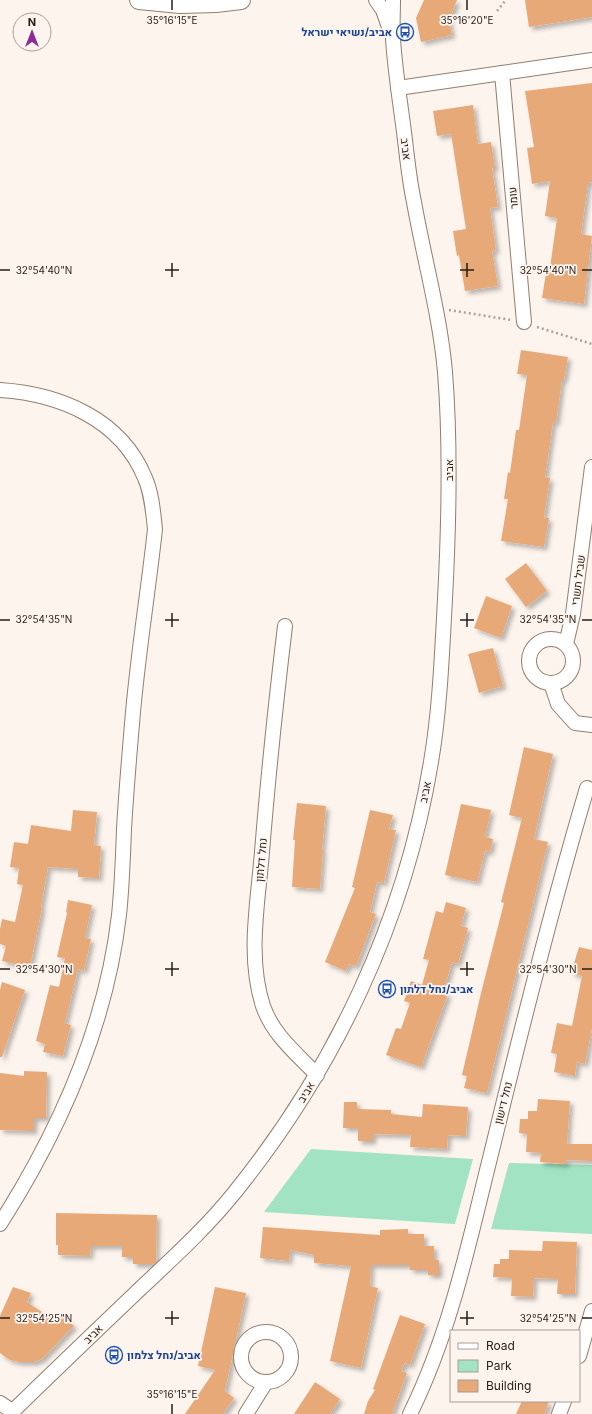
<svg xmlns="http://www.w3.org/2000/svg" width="592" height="1414" viewBox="0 0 592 1414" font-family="Inter,Heebo,sans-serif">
<defs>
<filter id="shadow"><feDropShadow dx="3.5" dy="3.5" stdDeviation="2" flood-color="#0004"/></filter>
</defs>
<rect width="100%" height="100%" fill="#fdf4ed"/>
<g fill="#a1e3c2">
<polygon points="311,1149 473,1159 455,1224 264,1212"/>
<polygon points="509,1163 592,1165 592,1234 491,1229"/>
</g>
<g fill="#e8a979" filter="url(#shadow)">
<polygon points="424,0 457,0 449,20 452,35 421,42 416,18"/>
<polygon points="525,0 592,0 592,17 529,27"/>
<polygon points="592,83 592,182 588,183 581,234 592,236 584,304 542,298 547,267 550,268 557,218 545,216 550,181 532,184 527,148 534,147 525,91"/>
<polygon points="473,105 478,144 491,142 495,168 492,168 498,207 490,208 496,250 492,251 498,286 465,291 459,255 457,256 453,231 466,229 451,134 437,136 433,111"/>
<polygon points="521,350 568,357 564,380 562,380 556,423 553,422 545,478 550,478 544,518 549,518 544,547 501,541 508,499 504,499 508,472 510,473 516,430 519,430 527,375 517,374"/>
<polygon points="526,563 547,591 526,607 505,579"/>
<polygon points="486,596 512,606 501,638 474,628"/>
<polygon points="493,648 503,686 479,693 468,654"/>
<polygon points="524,747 553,754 534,839 548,842 487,1093 464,1088 467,1076 462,1075 481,993 504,903 501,902 522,818 509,815"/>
<polygon points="297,803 326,806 322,850 323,850 320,889 292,887 295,840 293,840"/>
<polygon points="461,804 491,810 485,837 493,839 490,852 485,851 477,882 445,875"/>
<polygon points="73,810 97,812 94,845 101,846 99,878 78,877 78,869 48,867 41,907 42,908 30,967 2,961 6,946 0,944 0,929 2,919 15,922 23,885 17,884 19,868 10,867 14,842 28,844 31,825 71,831"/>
<polygon points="370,810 393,815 389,829 396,830 384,883 377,882 370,912 376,914 356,966 349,964 346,971 325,962 355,888 352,887"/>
<polygon points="68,900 92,905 85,938 91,939 84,971 78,969 65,1023 71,1025 63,1056 43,1052 45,1044 36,1041 50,985 59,987 65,958 57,957 67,913 66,912"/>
<polygon points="446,902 466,908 461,926 468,928 458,964 452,962 443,993 448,994 421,1067 386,1055 396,1028 401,1029 410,1003 404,1001 411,981 422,985 429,960 423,959 436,911 443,913"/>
<polygon points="579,947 592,950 592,1028 585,1064 577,1062 575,1076 554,1072 557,1054 551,1053 557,1023 572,1026 582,976 571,973"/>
<polygon points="2,982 25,990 2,1057 0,1057 0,990"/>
<polygon points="24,1071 47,1072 46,1118 34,1118 34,1131 0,1130 0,1073 24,1076"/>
<polygon points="538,1099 570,1101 567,1144 592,1144 592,1161 566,1160 566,1164 540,1162 541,1153 526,1152 527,1134 519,1133 520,1119 528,1119 528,1111 537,1111"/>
<polygon points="344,1102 357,1102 357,1109 391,1110 391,1114 422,1117 423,1104 468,1107 466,1136 448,1135 447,1149 410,1147 411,1135 373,1134 373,1141 358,1141 358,1128 343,1128"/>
<polygon points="56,1213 157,1215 156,1262 154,1264 133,1264 133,1257 122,1257 122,1246 91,1246 90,1256 58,1255 58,1245 56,1245"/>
<polygon points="263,1227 380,1235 380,1230 408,1229 408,1234 424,1234 424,1246 434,1246 434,1260 439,1260 439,1275 428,1275 428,1270 410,1270 410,1265 371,1265 370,1286 378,1288 361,1368 330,1361 351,1266 314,1263 314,1255 290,1250 289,1261 260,1258"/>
<polygon points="543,1241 577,1242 575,1294 557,1294 558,1279 534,1278 533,1297 511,1296 512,1278 493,1277 494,1264 500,1264 500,1259 509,1259 509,1250 542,1251"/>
<polygon points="13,1287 31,1293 27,1302 52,1319 58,1312 74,1326 42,1359 34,1362 20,1362 10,1360 0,1353 0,1316"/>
<polygon points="215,1287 246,1293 225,1391 234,1398 223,1414 185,1414 215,1370 198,1366"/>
<polygon points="400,1315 425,1324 410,1365 405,1363 401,1371 407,1373 392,1414 364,1414 368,1401 375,1390 373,1389"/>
<polygon points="315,1382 340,1399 330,1414 294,1414"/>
<polygon points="522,1401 549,1401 545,1414 516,1414"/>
</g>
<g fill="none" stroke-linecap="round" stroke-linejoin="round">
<g stroke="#927e6f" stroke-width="16">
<g id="minor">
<polyline points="376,0 383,10 389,27"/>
<polyline points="502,73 524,322"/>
<polyline points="398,88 592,60"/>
<path d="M0 390C60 394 121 419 145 478 152 494 153 512 155 529 148 594 137 659 132 724 129 759 126 794 124 829 123 858 122 887 119 915 106 1027 60 1130 0 1224"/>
<path d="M285 626C276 701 268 777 262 852 258 902 247 957 263 1006 273 1035 296 1053 317 1075"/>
<circle cx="551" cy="661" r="22"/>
<polyline points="566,644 573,614 592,467"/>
<polyline points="551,683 558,704 575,723 592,725"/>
<circle cx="266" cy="1357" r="25"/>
<polyline points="579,1356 592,1311"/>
<polyline points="0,1403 9,1409 13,1414"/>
<path d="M12 1412C55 1370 98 1329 142 1287 174 1257 207 1227 235 1192 335 1068 405 920 431 762 440 709 442 653 445 599 449 523 451 447 445 372 440 315 424 259 414 202 409 179 407 156 404 132 400 101 395 70 393 39 392 26 393 13 393 0"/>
<polyline points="246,1414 266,1382"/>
<path d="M410 1414C452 1329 470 1237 493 1146 522 1026 552 906 587 788"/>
<polyline points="559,1414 564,1401"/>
</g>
</g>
<g stroke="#927e6f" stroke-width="20">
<polyline id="tertiary" points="139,0 180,4 216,3 241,0"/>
</g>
<g stroke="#aba29c" stroke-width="2.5" stroke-dasharray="2 3" stroke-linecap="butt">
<polyline points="497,11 506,0"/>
<polyline points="449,310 511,320"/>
<polyline points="537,327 592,344"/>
</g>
<use href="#minor" stroke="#fff" stroke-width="14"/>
<use href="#tertiary" stroke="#fff" stroke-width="18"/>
</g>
<path fill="none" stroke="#261e18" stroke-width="1.5" d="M172 0V10M467 0V10M172 263V277M467 263V277M0 270H10M165 270H179M460 270H474M582 270H592M172 613V627M467 613V627M0 620H10M165 620H179M460 620H474M582 620H592M172 962V976M467 962V976M0 969H10M165 969H179M460 969H474M582 969H592M172 1311V1325M467 1311V1325M0 1318H10M165 1318H179M460 1318H474M582 1318H592M172 1404V1414"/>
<defs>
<g id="bus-ring" transform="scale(0.9)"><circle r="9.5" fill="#fdf4ed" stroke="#1a4fb4" stroke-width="1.5"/><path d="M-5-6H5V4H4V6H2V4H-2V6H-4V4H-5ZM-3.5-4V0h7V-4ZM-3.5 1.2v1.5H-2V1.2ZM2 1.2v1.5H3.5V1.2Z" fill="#1a4fb4"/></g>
</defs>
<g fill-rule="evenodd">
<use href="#bus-ring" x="405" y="32"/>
<use href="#bus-ring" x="387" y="989"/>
<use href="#bus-ring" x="114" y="1355"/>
</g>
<g text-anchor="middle" stroke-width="3.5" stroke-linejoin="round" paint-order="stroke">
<g font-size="11" font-weight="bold" fill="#164399" stroke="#fdf4ed" text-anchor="start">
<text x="392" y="36" text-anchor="end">אביב/נשיאי ישראל</text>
<text x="400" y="993">אביב/נחל דלתון</text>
<text x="127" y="1359">אביב/נחל צלמון</text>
</g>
<g font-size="11" fill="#261e18" stroke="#fdf4ed">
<text transform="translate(406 149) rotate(83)" y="4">אביב</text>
<text transform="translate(513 198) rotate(-95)" y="4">עומר</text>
<text transform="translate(449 470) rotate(-90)" y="4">אביב</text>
<text transform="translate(578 580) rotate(-83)" y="4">שביל תשרי</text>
<text transform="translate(425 792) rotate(-79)" y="4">אביב</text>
<text transform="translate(261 860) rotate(-85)" y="4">נחל דלתון</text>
<text transform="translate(306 1092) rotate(-59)" y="4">אביב</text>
<text transform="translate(503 1103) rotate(-76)" y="4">נחל דישון</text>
<text transform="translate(93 1334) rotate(-44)" y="4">אביב</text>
</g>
</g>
<g font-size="10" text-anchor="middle" fill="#261e18" stroke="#fdf4ed" stroke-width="3.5" stroke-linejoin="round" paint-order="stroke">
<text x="172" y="24">35°16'15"E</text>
<text x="467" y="24">35°16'20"E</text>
<text x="44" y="274">32°54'40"N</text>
<text x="548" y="274">32°54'40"N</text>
<text x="44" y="623">32°54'35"N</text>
<text x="548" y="623">32°54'35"N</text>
<text x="44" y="973">32°54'30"N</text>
<text x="548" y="973">32°54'30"N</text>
<text x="44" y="1322">32°54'25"N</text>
<text x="548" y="1322">32°54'25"N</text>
<text x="172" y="1398">35°16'15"E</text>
</g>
<rect x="450" y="1330" width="130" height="72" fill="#fdf4ed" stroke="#a79e98"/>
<rect x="458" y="1343" width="20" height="6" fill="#ffffff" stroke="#a79e98"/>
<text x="486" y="1350" font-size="12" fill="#261e18">Road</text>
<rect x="458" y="1360" width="20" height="12" fill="#a1e3c2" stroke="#a79e98"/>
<text x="486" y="1370" font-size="12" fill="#261e18">Park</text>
<rect x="458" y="1380" width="20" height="12" fill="#e8a979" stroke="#a79e98"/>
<text x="486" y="1390" font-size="12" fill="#261e18">Building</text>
<g transform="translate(32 32)"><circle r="19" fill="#fdf4ed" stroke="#a79e98"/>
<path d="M0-3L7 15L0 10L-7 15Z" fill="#8e2d95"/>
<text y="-6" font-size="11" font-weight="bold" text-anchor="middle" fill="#261e18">N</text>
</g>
</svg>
